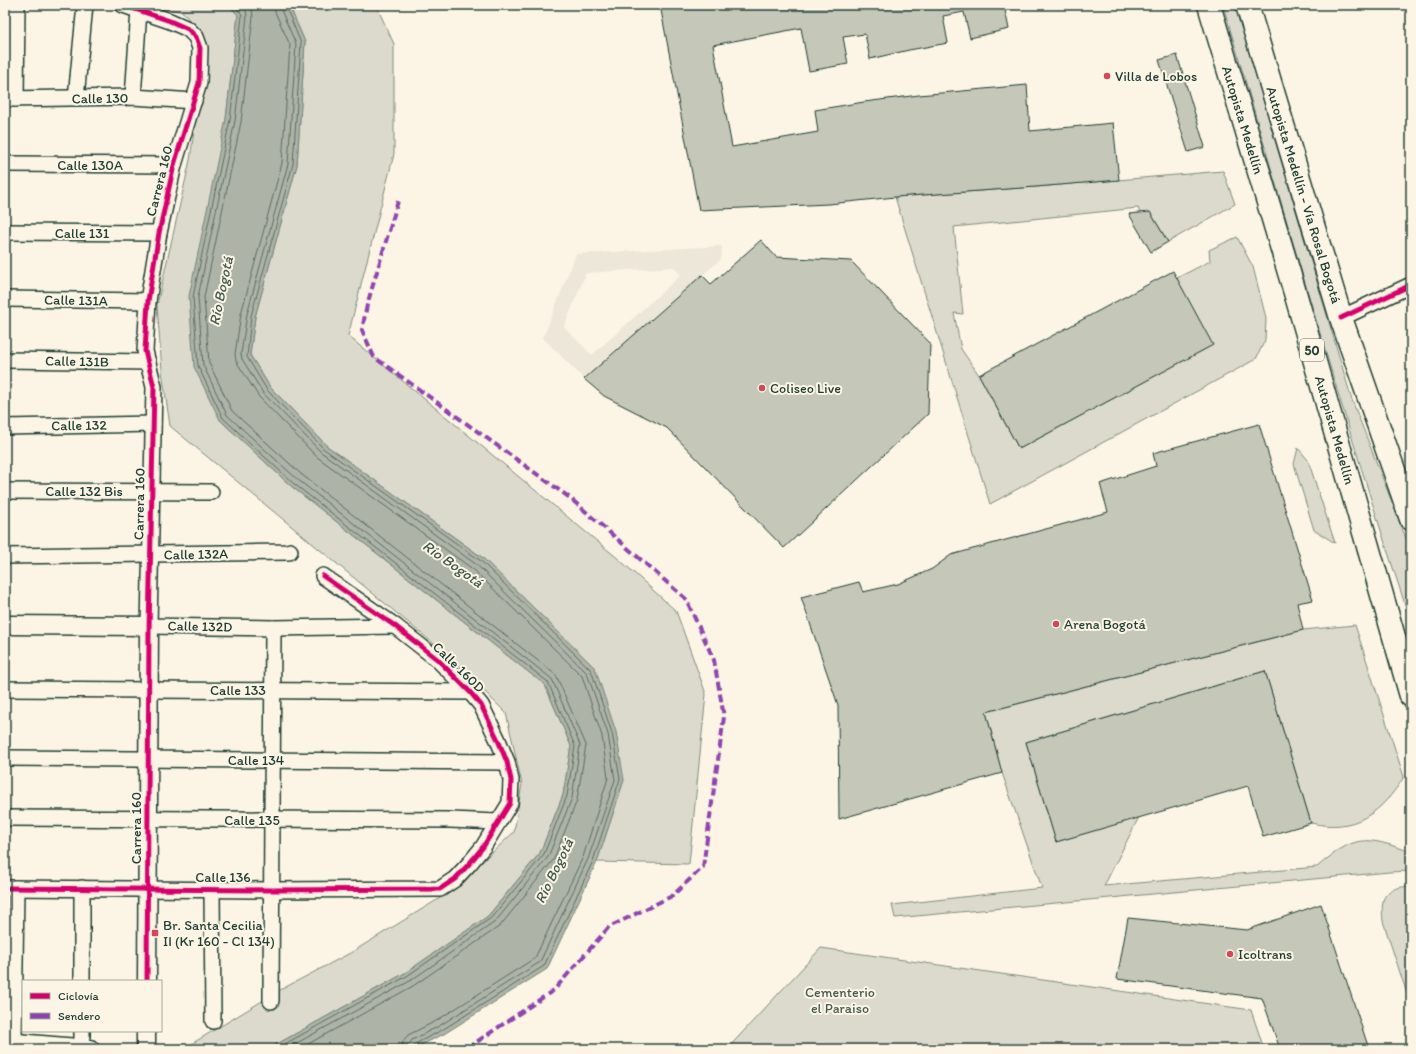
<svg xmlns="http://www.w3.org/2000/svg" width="1416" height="1054" viewBox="0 0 1416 1054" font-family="Itim,sans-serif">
<rect width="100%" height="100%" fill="#fcf5e5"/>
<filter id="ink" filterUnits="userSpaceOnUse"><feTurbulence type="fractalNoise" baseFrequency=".025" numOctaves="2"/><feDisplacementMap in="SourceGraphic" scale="8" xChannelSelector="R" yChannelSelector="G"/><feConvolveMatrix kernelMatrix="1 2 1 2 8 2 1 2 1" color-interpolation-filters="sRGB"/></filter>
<g filter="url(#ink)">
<path fill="#ece7d8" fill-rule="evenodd" d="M722 246 721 259 584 379 543 338 576 254ZM674 267 681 275 592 355 564 327 586 273Z"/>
<g fill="#dcdacc" stroke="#7e8c80">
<polygon points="146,5 228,5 238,15 226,119 220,420 291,486 545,685 571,746 563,795 540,853 488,916 405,973 268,1049 183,1049 282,989 352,952 450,892 514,832 522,784 506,713 451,658 170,426 162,371 157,305 190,160 206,42 183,12"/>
<polygon points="289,5 376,5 394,44 394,154 348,336 621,561 676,611 706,694 689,864 597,862 624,780 483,558 327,446 270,387 250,355 255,317 297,165 305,42"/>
<path d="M1223 5H1235L1352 400 1411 551V623C1343 418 1284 211 1223 5Z"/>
<polygon points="1223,171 1235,204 1168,242 1150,212 1140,213 1138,208 954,227 963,314 954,313 961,349 979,375 1019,449 1209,347 1177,278 1210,261 1209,250 1237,237 1253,267 1266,318 1265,340 1256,359 990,504 895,197 1036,187"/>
<polygon points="1298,448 1308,460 1335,543 1314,530 1294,464"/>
<path d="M1355 625 1404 777C1381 813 1355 833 1311 823L1265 671 1026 742 1056 842 1139 817 1104 886 1317 867C1355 835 1364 835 1411 852V871L1389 872 895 918 892 905 1042 888 1002 773 986 712 1303 630Z"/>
<path d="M1411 886V1006L1383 921C1380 895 1385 888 1411 886Z"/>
<polygon points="821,948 1251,1010 1264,1049 727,1049"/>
</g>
<polygon fill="#aeb3a7" stroke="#758479" points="228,5 289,5 305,42 297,165 255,317 250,355 270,387 327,446 483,558 595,668 616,732 624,780 597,862 547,969 444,1034 413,1049 268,1049 405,973 488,916 540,853 563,795 571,746 545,685 291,486 220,420 194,367 189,296 226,119 238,15"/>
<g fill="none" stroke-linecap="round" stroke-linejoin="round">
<g stroke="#586c62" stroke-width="1">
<polyline points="234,5 241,13 242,16 230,120 193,297 198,366 223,418 293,483 548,682 575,746 567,796 544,854 491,918 407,976 276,1049"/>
<polyline points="241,5 246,11 247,16 235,121 198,297 203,365 227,415 297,479 552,679 580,745 572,798 548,857 495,922 410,981 286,1049"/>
<polyline points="249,5 252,10 253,17 241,122 204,297 209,363 232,411 301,474 556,675 586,745 577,800 554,859 500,926 413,986 299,1049"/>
<polyline points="274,5 275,12 290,45 282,163 241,314 235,354 236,361 259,397 317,457 474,570 582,676 602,736 608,778 583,857 535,958 436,1021 408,1035 403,1041 402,1049"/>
<polyline points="280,5 281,10 296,44 288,164 247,314 241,354 242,359 263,393 321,452 477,565 587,673 608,734 615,780 588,859 540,962 439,1026 412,1040 409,1044 408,1049"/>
<polyline points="285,5 301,43 293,164 251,316 247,357 267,390 324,449 481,561 591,670 612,733 620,779 593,861 544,966 442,1030 415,1044 413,1049"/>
</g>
</g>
<g fill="#c5c7b9" stroke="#1f3d34">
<polygon points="660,5 1004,5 1009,29 970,38 964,12 943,16 948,43 909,50 870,59 865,34 843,37 848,64 809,71 801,28 713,45 732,147 818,132 815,110 864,102 919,95 1027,85 1030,131 1113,123 1119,180 1036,187 895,197 829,204 699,210"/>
<polygon points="1177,55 1205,147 1188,152 1159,60"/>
<polygon points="1150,212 1168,242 1151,252 1129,214"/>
<polygon points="761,240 776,257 851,261 930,343 928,414 784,548 667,428 604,396 584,379 702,275 711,284"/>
<polygon points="1173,271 1213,345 1019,449 979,375"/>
<polygon points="1259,424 1313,600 1297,603 1303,630 986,712 1002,773 839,819 838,705 801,597 859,582 863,592 898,584 932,569 951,555 1108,512 1100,484 1156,466 1153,453"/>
<polygon points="1265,671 1311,823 1263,837 1248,786 1056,842 1026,742"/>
<polygon points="1321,904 1369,1049 1280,1049 1262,998 1117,979 1128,918 1247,930"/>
</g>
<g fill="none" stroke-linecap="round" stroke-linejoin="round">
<g stroke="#1f3d34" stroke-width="18">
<g id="minor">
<polyline points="123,5 170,21 188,29 196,37 200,48 199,83 174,165 159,233 148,301 145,351 154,387 149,626 273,628 395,626"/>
<polyline points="133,97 139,10"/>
<polyline points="76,98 85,5"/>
<polyline points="5,99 133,97 194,101"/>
<polyline points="16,99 17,5"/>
<polyline points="5,164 174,165"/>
<polyline points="5,232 159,233"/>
<polyline points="5,299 148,301"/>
<polyline points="1341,318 1411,285"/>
<polyline points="5,360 148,362"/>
<polyline points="5,427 153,424"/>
<polyline points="5,491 211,492"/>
<polyline points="5,556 289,552 290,551"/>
<polyline points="5,689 470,692"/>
<polyline points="5,758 507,762"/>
<polyline points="5,818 450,820 498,822"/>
<polyline points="5,888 271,890 440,889 455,879 469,864 483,847 510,803 511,780 507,762 498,740 481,705 470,692 437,659 395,626 323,576"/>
<polyline points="212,889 213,1021"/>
<polyline points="82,981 82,888"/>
<polyline points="271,1001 273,628"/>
<polyline points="14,1043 16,888"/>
<polyline points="82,1048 82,1031"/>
</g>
</g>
<g stroke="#1f3d34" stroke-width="21">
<g id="tertiary">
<polyline points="5,625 149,626 147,981"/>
<polyline points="5,1042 90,1049"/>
<polyline points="146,1049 146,1031"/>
</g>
</g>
<g stroke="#1f3d34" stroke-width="25">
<g id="trunk">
<polyline points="1209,5 1296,296 1411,696"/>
<polyline points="1247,5 1341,318 1411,519"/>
</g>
</g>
<use href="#minor" stroke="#fcf5e5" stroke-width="15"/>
<use href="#tertiary" stroke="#fcf5e5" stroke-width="18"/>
<use href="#trunk" stroke="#fcf5e5" stroke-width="22"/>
<polyline stroke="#8e44ad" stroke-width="4" stroke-dasharray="8 4" stroke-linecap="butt" points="398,201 367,305 362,330 374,357 570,498 686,599 714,660 724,717 703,867 672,896 609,927 554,990 466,1049"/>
<g stroke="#fcf5e5" stroke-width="8">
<g id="cycleway">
<polyline points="123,5 170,21 188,29 196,37 200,48 199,83 174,165 159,233 148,301 145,351 154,387 149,631 147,981"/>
<polyline points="1341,318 1411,285"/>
<polyline points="5,888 271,890 440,889 455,879 469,864 483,847 510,803 511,780 507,762 498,740 481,705 470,692 437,659 395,626 323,576"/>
</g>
</g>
<use href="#cycleway" stroke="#d6006c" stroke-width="5"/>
</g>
</g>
<g fill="#d1495b" stroke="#fcf5e5" stroke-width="1.5">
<circle cx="1107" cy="76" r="4"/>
<circle cx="762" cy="388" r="4"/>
<circle cx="1056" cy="624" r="4"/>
<rect x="151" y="929" width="8" height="8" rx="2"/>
<circle cx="1230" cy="954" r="4"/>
</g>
<g text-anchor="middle" stroke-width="4" stroke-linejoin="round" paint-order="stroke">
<rect fill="#fcf5e5" stroke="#617469" stroke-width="1" x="1300" y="339" width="24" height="22" rx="3"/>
<g font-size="13" font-weight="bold" fill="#1f3d34">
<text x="1312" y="355">50</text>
</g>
<g font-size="14" fill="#1f3d34" stroke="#fcf5e5" text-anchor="start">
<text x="1115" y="81">Villa de Lobos</text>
<text x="770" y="393">Coliseo Live</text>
<text x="1064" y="629">Arena Bogotá</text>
<text x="163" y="930">Br. Santa Cecilia<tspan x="163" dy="16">II (Kr 160 - Cl 134)</tspan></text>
<text x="1238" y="959">Icoltrans</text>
</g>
<g font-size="14" fill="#1f3d34" stroke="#fcf5e5">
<text transform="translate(100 98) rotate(-1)" y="5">Calle 130</text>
<text transform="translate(1243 120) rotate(73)" y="5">Autopista Medellín</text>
<text x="90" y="170">Calle 130A</text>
<text transform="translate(159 181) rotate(-76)" y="5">Carrera 160</text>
<text transform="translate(1304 195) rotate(73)" y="5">Autopista Medellín - Vía Rosal Bogotá</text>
<text x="82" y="238">Calle 131</text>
<text transform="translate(76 300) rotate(1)" y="5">Calle 131A</text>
<text transform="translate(77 361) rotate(1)" y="5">Calle 131B</text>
<text transform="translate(79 425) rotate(-1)" y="5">Calle 132</text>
<text transform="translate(1335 430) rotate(74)" y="5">Autopista Medellín</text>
<text x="84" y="496">Calle 132 Bis</text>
<text transform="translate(139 504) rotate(-89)" y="5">Carrera 160</text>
<text transform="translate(196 554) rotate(-1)" y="5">Calle 132A</text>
<text transform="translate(200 626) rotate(1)" y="5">Calle 132D</text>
<text transform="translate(459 667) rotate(44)" y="5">Calle 160D</text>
<text x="238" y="695">Calle 133</text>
<text x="256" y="765">Calle 134</text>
<text x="252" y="825">Calle 135</text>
<text transform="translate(136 828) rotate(-90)" y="5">Carrera 160</text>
<text x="223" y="882">Calle 136</text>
</g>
<g font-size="14" fill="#455c52" stroke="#fcf5e5">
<text x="840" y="997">Cementerio<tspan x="840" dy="16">el Paraiso</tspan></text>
</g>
<g font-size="15" font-style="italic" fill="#435a51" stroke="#fcf5e5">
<text transform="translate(221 291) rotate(-78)" y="5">Río Bogotá</text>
<text transform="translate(453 564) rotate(35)" y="5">Río Bogotá</text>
<text transform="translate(554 871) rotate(-64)" y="5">Río Bogotá</text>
</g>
</g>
<rect width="1416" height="1054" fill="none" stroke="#fcf5e5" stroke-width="20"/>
<rect x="10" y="10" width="1396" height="1034" fill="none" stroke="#1f3d34" stroke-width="1.5" filter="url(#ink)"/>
<rect x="22" y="980" width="140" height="52" fill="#fcf5e5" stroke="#a4ab9e"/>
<rect x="30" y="993" width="20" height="6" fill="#d6006c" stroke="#a4ab9e"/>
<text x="58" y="1000" font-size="12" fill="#1f3d34">Ciclovía</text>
<rect x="30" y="1013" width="20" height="6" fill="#8e44ad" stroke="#a4ab9e"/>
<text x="58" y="1020" font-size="12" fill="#1f3d34">Sendero</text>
</svg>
